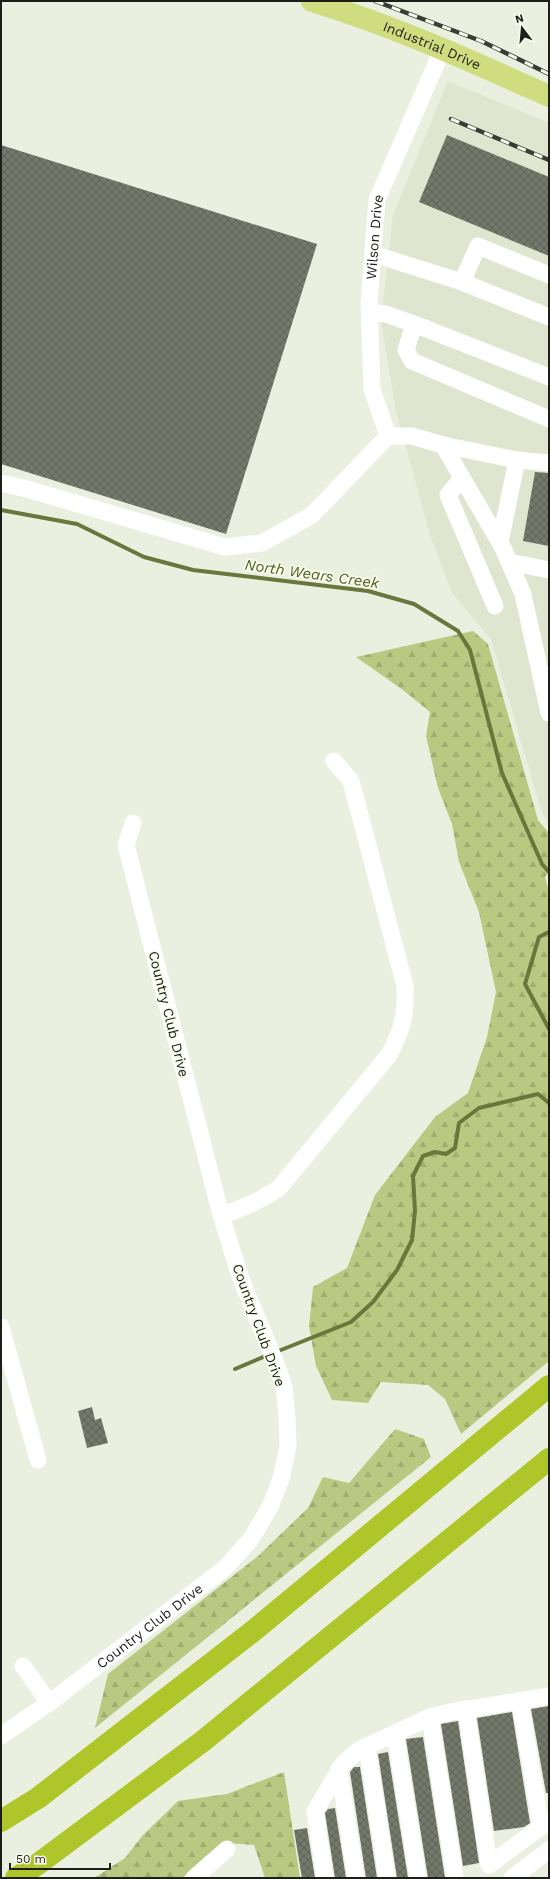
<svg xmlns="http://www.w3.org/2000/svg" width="550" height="1879" viewBox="0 0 550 1879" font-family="'Work Sans',sans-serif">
<defs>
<pattern id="forest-firs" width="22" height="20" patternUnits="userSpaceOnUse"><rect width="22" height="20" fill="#bac982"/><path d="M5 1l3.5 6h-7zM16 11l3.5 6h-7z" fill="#9fac70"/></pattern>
<pattern id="building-cross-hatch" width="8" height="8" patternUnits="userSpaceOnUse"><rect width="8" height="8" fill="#74786a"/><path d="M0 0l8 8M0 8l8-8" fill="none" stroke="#5e6256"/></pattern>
</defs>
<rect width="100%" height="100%" fill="#ebefe0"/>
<polygon fill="#dfe5ce" points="448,81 549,123 549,823 543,816 491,639 452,593 431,538 396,411 381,321 393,215"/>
<g fill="url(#forest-firs)">
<polygon points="473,631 488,644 538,820 549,833 549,872 545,877 549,892 549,1361 461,1434 445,1399 428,1385 381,1382 368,1403 332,1400 316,1366 309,1326 313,1287 347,1268 375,1195 435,1117 468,1093 487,1037 496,992 479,912 459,862 452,824 438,788 426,736 430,712 403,690 356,657"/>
<polygon points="395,1429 424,1439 431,1457 95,1728 108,1674 257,1557 308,1508 323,1477 349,1483"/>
<polygon points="284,1772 300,1878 265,1878 254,1845 226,1843 182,1878 94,1878 125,1858 143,1835 178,1801 227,1794"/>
</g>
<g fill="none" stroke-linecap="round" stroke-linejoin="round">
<g stroke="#6b763c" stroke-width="4">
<polyline points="1,510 77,524 144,557 193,570 368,591 414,604 458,631 470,650 502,773 542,864 549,872"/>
<polyline points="549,932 539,937 525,984 549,1029"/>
<polyline points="276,1352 351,1322 373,1302 397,1270 412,1240 415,1211 413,1176 423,1156 435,1152 446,1154 455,1148 459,1123 479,1108 538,1094 549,1103"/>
<polyline points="235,1369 268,1355"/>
</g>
</g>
<g fill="url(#building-cross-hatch)">
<polygon points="447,135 549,177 549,256 419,202"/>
<polygon points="1,145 317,244 226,534 1,464"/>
<polygon points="535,472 549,473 549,546 523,541"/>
<polygon points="92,1407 95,1420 101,1418 108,1443 87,1448 78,1411"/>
<polygon points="549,1706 549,1793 546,1793 531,1709"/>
<polygon points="512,1712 530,1823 524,1827 494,1831 477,1718"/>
<polygon points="458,1721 479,1863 463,1866 441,1724"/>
<polygon points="423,1737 445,1878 428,1878 406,1739"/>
<polygon points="388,1752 408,1878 397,1878 378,1754"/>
<polygon points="354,1767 360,1767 377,1878 366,1878 350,1772"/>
<polygon points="335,1808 346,1878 335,1878 325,1813 328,1809"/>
<polygon points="307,1828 315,1878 302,1878 294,1830"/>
</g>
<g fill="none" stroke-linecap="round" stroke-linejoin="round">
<g stroke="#fff" stroke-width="17">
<polyline points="373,254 462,282 549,317"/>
<polyline points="462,282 478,246 549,275"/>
<polyline points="369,312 386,314 414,324"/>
<polyline points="549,377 414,324 406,350 412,361 549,419"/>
<path id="s1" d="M388 436 372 389 369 303 377 200 443 48"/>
<polyline points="443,445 517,460 500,542"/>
<polyline points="517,460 549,463"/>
<polyline points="462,478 448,495 495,606"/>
<polyline points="1,483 27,489 225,547 262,543 312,515 388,436 412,436 443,445 503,548 523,594 549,713"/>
<polyline points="509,562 549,570"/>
<path d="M221 1215C243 1209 260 1201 279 1188L389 1055C403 1028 406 1017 405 986L351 781 334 761"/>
<polyline points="1,1327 38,1460"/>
<polyline points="23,1666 49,1703"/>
<polyline points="520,1701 541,1827"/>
<polyline points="466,1709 489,1865 549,1821"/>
<polyline points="430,1717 455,1878"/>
<polyline points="395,1733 418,1878"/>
<path id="s2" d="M1 1736 53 1700 225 1568 251 1539 270 1507 281 1479 288 1446 287 1417 284 1387 277 1366 241 1279 221 1215 126 845 133 823"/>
<polyline points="367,1746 387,1878"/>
<polyline points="339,1769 356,1878"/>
<polyline points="194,1878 227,1849"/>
<polyline points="325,1878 315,1811 343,1764 359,1750 430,1717 450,1712 549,1696"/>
<polyline points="512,1878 549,1850"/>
</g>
<path stroke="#cfdd80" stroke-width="22" id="s3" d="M312 1C394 26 471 61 549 96"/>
<g stroke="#afc62b" stroke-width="22">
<polyline points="1,1821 38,1798 252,1632 549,1386"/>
<polyline points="16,1878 38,1864 203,1741 549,1459"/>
</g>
<g stroke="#3a3c35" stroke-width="4.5">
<g id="rail">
<polyline points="375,1 481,41 549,74"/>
<polyline points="451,119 549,160"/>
</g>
</g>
<use href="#rail" stroke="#f8fced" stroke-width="3" stroke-dasharray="9" stroke-linecap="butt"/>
</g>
<g text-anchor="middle" stroke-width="3.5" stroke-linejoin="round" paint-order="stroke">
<g font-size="14" fill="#1c1e18" stroke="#f8fced">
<text dy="5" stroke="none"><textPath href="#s3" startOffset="128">Industrial Drive</textPath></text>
<text dy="5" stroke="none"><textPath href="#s1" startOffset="202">Wilson Drive</textPath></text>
<text transform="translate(169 1014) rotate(76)" y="5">Country Club Drive</text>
<text transform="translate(259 1325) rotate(70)" y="5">Country Club Drive</text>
<text dy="5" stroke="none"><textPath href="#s2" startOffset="185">Country Club Drive</textPath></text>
</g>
<g font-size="15" font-style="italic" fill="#535d22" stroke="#f8fced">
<text transform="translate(312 574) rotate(8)" y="5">North Wears Creek</text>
</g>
</g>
<rect width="550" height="1879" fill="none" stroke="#1c1e18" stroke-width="4"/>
<g transform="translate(522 28) rotate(344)" stroke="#f8fced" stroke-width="3" paint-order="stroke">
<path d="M0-3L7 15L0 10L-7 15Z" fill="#1c1e18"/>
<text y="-6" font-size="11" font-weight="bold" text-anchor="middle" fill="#1c1e18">N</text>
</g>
<path d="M10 1863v6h100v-6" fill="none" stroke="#1c1e18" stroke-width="2"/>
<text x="16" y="1863" font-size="12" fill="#1c1e18" stroke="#f8fced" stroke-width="3" paint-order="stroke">50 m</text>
</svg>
